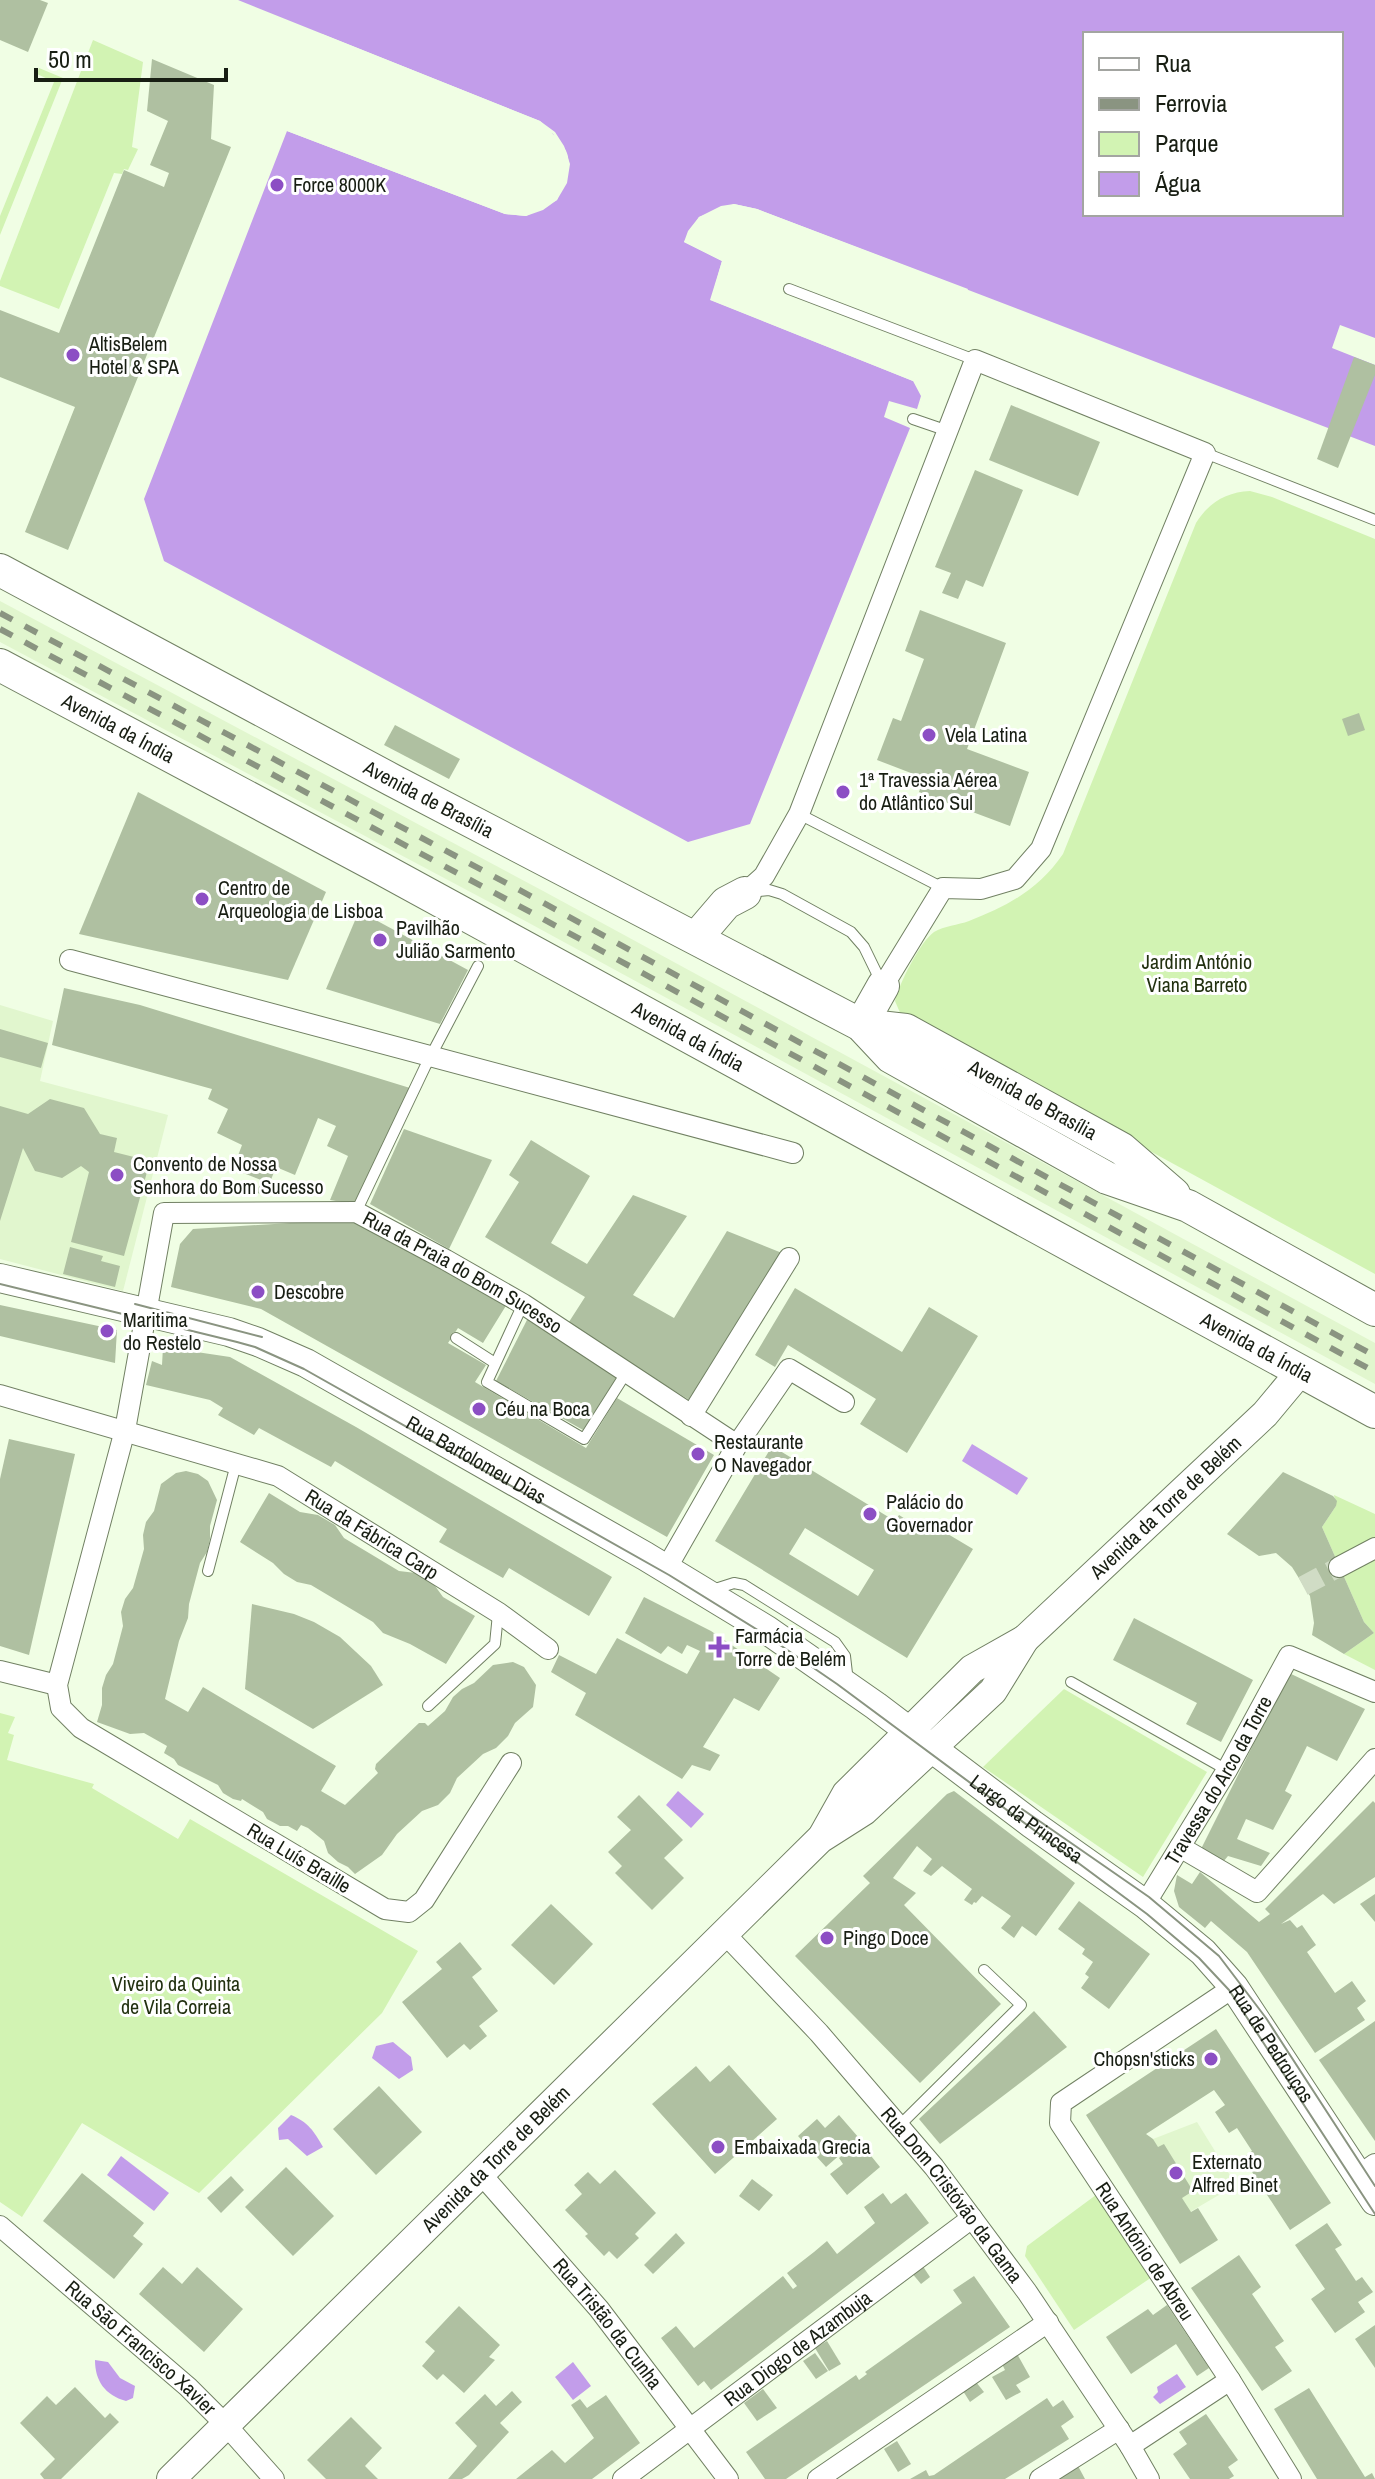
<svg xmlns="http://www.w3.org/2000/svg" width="1375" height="2479" viewBox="0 0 1375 2479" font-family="'Archivo Narrow',sans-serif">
<rect width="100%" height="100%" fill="#f0fee4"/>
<g fill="#e1f6ce">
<polygon points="0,601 545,892 1375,1343 1375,1384 529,923 0,642"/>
<polygon points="0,1005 53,1021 40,1081 168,1115 123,1291 0,1259"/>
<polygon points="1197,2122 1236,2185 1159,2230 1153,2139"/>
</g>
<g fill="#d2f3b3">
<polygon points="93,40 143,62 132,147 138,149 128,170 124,169 122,174 114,173 59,309 0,286 0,281"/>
<polygon points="39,68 63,78 0,235 0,216 54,82 37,74"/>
<path d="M1250 491 1272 497 1375 539V1274L901 1015 895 1001C899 984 920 942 934 932 944 926 958 925 969 921 1008 906 1039 889 1063 854L1196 523C1209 502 1227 492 1250 491Z"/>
<polygon points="1334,1495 1375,1514 1375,1670 1344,1654 1374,1633 1364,1622 1322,1527 1336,1506"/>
<polygon points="1064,1689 1207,1772 1143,1877 983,1767"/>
<polygon points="0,1713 15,1717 8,1733 14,1735 7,1760 94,1784 92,1788 178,1839 190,1819 418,1951 382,2013 199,2193 82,2123 22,2217 0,2202"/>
<polygon points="1100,2192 1152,2277 1074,2330 1025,2256 1027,2246"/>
</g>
<g fill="#c29dea" fill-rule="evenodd">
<path d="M238 0H1375V446L757 209 734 204 699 217 684 242 722 261 711 300 913 381 921 396 917 409 889 401 884 417 910 428 750 824 688 842 164 561 144 499 287 131 505 214 526 216 557 200C574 154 575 156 540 121ZM1085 34H1341V214H1085Z"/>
<polygon points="972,1444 1028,1478 1017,1495 962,1461"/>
<polygon points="678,1791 704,1814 691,1828 666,1805"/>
<polygon points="393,2042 411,2057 413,2070 399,2079 372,2058 376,2046"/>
<path d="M291 2115C308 2122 314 2131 323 2147L307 2156 288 2139 279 2140 278 2128Z"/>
<polygon points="121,2156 169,2193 154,2211 107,2175"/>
<path d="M95 2360 108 2362 120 2378 135 2386 133 2398 126 2401C105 2395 95 2381 95 2360Z"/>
<polygon points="573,2362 591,2386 573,2400 555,2377"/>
<polygon points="1177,2374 1186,2387 1160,2404 1153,2397 1158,2392 1157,2387"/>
</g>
<g fill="#f0fee4">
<polygon points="322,34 540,121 555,132 564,146 570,164 567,183 557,200 543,210 526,216 505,214 287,131 288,127 506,210 525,212 541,206 554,197 563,182 566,164 561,147 553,134 538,125 321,38"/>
<polygon points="734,204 757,209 968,289 966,293 756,212 734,208 712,213 701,220 692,233 689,240 726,260 715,297 915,378 913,381 710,300 722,261 684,242 688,231 699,217 721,206"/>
<polygon points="1340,325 1375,338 1375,365 1332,348"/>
</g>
<g fill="#afc0a1" fill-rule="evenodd">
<polygon points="0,0 40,0 48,3 28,52 0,40"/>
<polygon points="152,59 214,85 211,139 231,147 68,550 25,532 75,407 0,377 0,310 59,333 124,170 164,187 169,173 150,165 168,121 147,111"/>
<polygon points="1354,357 1375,365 1375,375 1338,468 1317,459"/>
<polygon points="1011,405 1100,442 1078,496 989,460"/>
<polygon points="975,470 1023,490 983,587 966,580 958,599 942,593 951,573 935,567"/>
<polygon points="920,610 1006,643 967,749 1029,772 1010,826 919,792 924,778 877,760 893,718 901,721 924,659 905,651"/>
<polygon points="1359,713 1365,730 1348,736 1342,719"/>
<polygon points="395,725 460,759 449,779 384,745"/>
<polygon points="138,792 326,892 288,980 79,934"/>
<polygon points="359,911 468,970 440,1024 326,989"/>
<polygon points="64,988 140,1005 410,1088 354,1204 330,1200 348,1156 327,1146 336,1126 318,1118 295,1175 276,1167 265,1195 257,1193 261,1180 233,1169 242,1145 217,1133 228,1109 208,1099 212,1089 52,1045"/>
<polygon points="0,1029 48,1043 41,1068 0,1057"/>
<polygon points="50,1099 84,1108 100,1134 117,1138 114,1152 150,1161 124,1256 71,1242 89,1172 81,1166 62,1178 35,1171 23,1148 0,1221 0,1106 28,1114"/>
<polygon points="404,1129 492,1160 449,1249 370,1204"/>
<polygon points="531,1140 590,1176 551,1243 587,1264 633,1195 687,1216 633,1295 674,1318 727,1231 782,1253 691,1401 567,1325 585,1297 485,1237 519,1182 509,1175"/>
<polygon points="355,1219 507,1304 483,1343 458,1328 448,1343 486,1365 475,1382 586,1448 617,1398 714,1455 667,1537 261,1309 171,1287 180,1244 193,1229"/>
<polygon points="70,1247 103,1256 101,1261 120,1266 115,1287 63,1274"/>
<polygon points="795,1288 902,1352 929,1307 978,1336 907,1453 860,1424 876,1399 788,1345 775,1367 755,1355"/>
<polygon points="0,1305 117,1330 115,1363 0,1336"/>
<polygon points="529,1316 617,1377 583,1430 496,1381"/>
<polygon points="163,1347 230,1357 356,1427 612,1577 589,1616 509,1568 503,1578 439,1542 447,1529 335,1461 331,1467 259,1428 254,1435 218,1415 223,1408 210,1400 146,1385 152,1361 162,1365"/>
<polygon points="9,1439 75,1454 29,1655 0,1646 0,1479"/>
<path d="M772 1446 895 1521 899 1515 921 1529 926 1521 973 1549 907 1658 715 1541ZM805 1528 874 1570 858 1596 789 1554Z"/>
<polygon points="186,1471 198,1474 208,1481 217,1500 210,1526 210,1539 207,1552 200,1563 189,1604 188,1618 179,1641 165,1699 172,1703 188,1712 203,1687 336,1766 321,1791 345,1805 378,1773 375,1769 376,1764 419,1723 425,1723 428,1726 445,1711 453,1697 462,1689 474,1683 493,1665 513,1662 524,1667 536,1685 533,1707 515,1723 508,1736 496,1748 483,1754 457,1778 450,1793 438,1805 422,1811 397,1834 382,1855 355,1874 348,1867 338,1862 328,1853 324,1841 308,1828 301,1825 297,1831 288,1826 280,1826 267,1819 263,1812 242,1799 241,1801 233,1799 223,1793 218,1785 178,1765 174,1759 164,1753 167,1746 144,1733 130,1734 97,1722 102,1705 102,1688 106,1675 113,1664 123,1626 121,1612 125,1599 133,1588 144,1549 143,1535 146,1522 154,1511 161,1484 176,1473"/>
<polygon points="1283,1472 1333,1496 1337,1501 1336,1506 1322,1527 1364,1622 1374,1633 1344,1654 1312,1635 1314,1623 1310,1596 1292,1567 1276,1553 1259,1556 1227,1534"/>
<polygon points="269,1493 300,1512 318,1515 335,1525 344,1538 399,1571 416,1573 433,1583 443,1597 475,1616 446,1664 410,1644 383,1633 373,1622 311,1585 297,1582 284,1574 273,1563 240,1542"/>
<polygon points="644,1597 711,1631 780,1678 759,1711 734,1698 703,1747 720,1755 710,1771 692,1765 682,1779 575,1715 586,1693 551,1672 559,1655 596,1674 617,1638 687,1674 700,1651 687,1645 682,1654 668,1646 661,1654 625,1633"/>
<polygon points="252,1604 294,1614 314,1622 340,1637 371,1666 383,1685 313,1729 245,1689"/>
<polygon points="1134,1618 1253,1680 1221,1742 1186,1724 1197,1703 1113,1660"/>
<polygon points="1289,1673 1365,1709 1337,1761 1307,1746 1285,1791 1292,1795 1273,1830 1246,1819 1237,1839 1270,1853 1261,1866 1228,1856 1223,1862 1201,1849"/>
<polygon points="954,1791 1075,1883 1036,1936 1022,1926 1014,1938 1001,1928 1011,1916 982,1896 976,1903 974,1902 972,1905 964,1900 972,1889 942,1866 931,1876 923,1871 932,1859 917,1846 893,1878 916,1893 904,1905 1001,2004 920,2083 795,1956 870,1883 863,1876 947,1794"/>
<polygon points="639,1795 683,1840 664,1858 684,1878 652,1910 615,1873 622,1866 608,1852 631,1830 617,1817"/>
<polygon points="1373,1801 1375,1803 1375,1877 1334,1904 1323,1894 1281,1924 1290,1920 1297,1928 1302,1925 1316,1945 1307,1952 1335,1993 1352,1981 1366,2001 1357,2008 1365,2020 1315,2053 1247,1952 1211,1921 1205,1928 1179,1907 1174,1891 1177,1875 1192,1884 1200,1872 1259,1922 1270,1914 1265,1909"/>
<polygon points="1375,1894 1375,1922 1360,1904"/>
<polygon points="1079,1901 1150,1954 1109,2009 1081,1988 1089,1977 1085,1974 1093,1962 1082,1954 1085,1949 1058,1929"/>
<polygon points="551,1904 593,1944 554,1985 511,1945"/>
<polygon points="460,1942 482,1969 472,1977 498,2011 479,2026 487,2036 470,2050 464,2044 447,2058 402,2002 442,1969 436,1962"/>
<polygon points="1034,2011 1067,2047 940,2144 919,2119"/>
<polygon points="1375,2021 1375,2141 1319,2060"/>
<polygon points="1216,2029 1331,2203 1290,2230 1243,2158 1252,2151 1237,2128 1229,2133 1215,2112 1225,2105 1214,2090 1146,2134 1153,2139 1158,2147 1164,2144 1193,2191 1182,2198 1191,2212 1198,2208 1218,2240 1180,2264 1086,2115"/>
<polygon points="729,2065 777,2119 715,2174 652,2104 696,2066 710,2082"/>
<polygon points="379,2086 422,2132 376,2175 333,2129"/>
<polygon points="839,2115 859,2138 826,2167 798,2136 817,2119 825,2128"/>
<polygon points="859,2141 880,2167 847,2195 830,2174 843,2164 839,2158"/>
<polygon points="286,2167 334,2216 293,2256 245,2207"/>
<polygon points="615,2170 656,2213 635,2234 639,2238 617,2259 609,2251 604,2256 585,2236 588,2234 565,2210 582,2194 574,2185 588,2172 600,2184"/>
<polygon points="82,2173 144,2223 133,2236 143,2244 114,2279 43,2221"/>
<polygon points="231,2176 244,2190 221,2213 207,2198"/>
<polygon points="752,2179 773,2195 759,2211 739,2196"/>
<polygon points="883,2193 891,2204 906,2193 929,2223 711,2390 704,2381 698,2386 661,2338 676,2326 694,2348 783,2276 793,2289 797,2286 787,2273 814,2252 827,2241 837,2254 875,2223 864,2207"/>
<polygon points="1327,2223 1342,2245 1335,2249 1356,2281 1362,2277 1373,2292 1358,2302 1365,2312 1335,2333 1311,2299 1325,2289 1295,2245"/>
<polygon points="676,2233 685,2243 653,2274 644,2265"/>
<polygon points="1239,2255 1261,2287 1252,2294 1284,2341 1275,2347 1292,2371 1262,2391 1191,2288"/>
<polygon points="922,2265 930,2277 921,2284 911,2272"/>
<polygon points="163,2267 182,2284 197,2267 243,2309 204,2352 139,2294"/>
<polygon points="974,2276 1010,2327 786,2479 765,2479 746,2452 856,2375 859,2380 867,2374 865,2372 962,2303 953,2290"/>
<polygon points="1167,2305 1209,2368 1197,2376 1176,2344 1131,2374 1106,2337 1148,2309 1153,2315"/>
<polygon points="459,2306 500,2345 489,2357 495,2360 464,2393 443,2374 437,2380 422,2366 435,2351 425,2342"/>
<polygon points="1375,2325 1375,2368 1355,2339"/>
<polygon points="827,2341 841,2364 829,2371 815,2348"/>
<polygon points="1016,2352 1030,2377 1016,2385 1021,2392 1006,2400 992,2377 1005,2370 1000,2360"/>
<polygon points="815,2353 828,2371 816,2379 803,2361"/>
<polygon points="976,2382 984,2392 970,2402 963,2391"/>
<polygon points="75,2387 105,2418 110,2413 119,2422 61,2479 44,2479 40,2474 55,2459 20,2423 47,2396 56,2405"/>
<polygon points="1309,2388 1365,2477 1372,2473 1375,2479 1317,2479 1274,2409"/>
<polygon points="763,2389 777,2408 757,2421 744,2403"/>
<polygon points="512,2391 522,2402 500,2423 509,2432 469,2475 462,2479 448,2479 477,2446 455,2423 485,2394 496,2406"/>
<polygon points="606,2395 640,2443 592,2479 516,2479 552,2450 565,2463 594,2438 571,2405 580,2399 587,2408"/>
<polygon points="1047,2398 1053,2407 1063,2400 1074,2417 1061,2426 1069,2439 1005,2479 910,2479 926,2470 929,2476 934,2475"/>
<polygon points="1206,2414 1238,2460 1228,2467 1234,2476 1229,2479 1190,2479 1173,2454 1187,2444 1179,2432"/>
<polygon points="351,2417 382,2448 365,2466 378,2479 326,2479 307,2460"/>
<polygon points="897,2441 911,2464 898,2472 884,2449"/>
<polygon points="1078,2466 1085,2479 1055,2479"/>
</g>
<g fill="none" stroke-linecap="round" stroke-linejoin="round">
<polyline stroke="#d0dcc5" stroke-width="20" stroke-dasharray="20 10" stroke-linecap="butt" points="1303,1586 1339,1567"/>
<g stroke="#718063" stroke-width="12">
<g id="lane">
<polyline points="789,289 975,360"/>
<polyline points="913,419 948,431"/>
<polyline points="1205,453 1375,520"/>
<polyline points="799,814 943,888"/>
<polyline points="751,892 769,890 782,894 851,932 864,947 882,984"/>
<polyline points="356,1212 425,1067 478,966"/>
<polyline points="523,1304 487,1382 584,1439 626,1373"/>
<polyline points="456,1338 495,1363"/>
<polyline points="208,1571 236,1464"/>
<polyline points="712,1590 734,1583 744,1585 835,1642 845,1656 848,1682"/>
<polyline points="1071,1682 1227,1770"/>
<polyline points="428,1706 495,1644 498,1614"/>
<polyline points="900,2125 1021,2005 984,1970"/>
</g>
</g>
<g stroke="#718063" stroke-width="22">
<g id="street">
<polyline points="745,893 764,876 799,814 975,360 1205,453 1041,849 1015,879 981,889 943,888 883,986"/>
<polyline points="70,960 793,1153"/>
<path id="s1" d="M0 1395 278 1476 499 1613 548 1649"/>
<polyline points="691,1416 789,1258"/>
<polyline points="1339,1567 1375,1548"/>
<polyline points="666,1569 737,1445 789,1369 844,1402"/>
<polyline points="0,1671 57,1685"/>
<path id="s2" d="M511 1763 424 1900 409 1912 385 1909 81 1728 61 1708 57 1685 125 1430 164 1213 356 1212 446 1260 523 1304 737 1445"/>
<polyline points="1180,1847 1257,1892 1375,1759"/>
<path id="s3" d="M1145 1904 1227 1770 1289 1656 1375 1692"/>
<path id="s4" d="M725 1934 819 2033 934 2167 1027 2292 1130 2446 1149 2479"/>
<path id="s5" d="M1234 1987 1061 2103 1060 2123 1230 2380 1291 2479"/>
<path id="s6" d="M481 2174 599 2309 728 2479"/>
<polyline points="1358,2176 1375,2164"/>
<path id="s7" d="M0 2226 188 2387 226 2425 274 2479"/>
<polyline points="1130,2446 1230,2380"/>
<path id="s8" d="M623 2479 972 2218"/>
<polyline points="818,2479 1048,2322"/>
<polyline points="1040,2479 1119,2429"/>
</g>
</g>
<g stroke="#718063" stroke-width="30">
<g id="secondary">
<path id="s9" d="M0 1278 229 1332 258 1342 306 1363 645 1556 767 1630 876 1706 1032 1824 1145 1904 1203 1952 1234 1987 1375 2201"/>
<path id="s10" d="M823 1835 846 1794 972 1669 1025 1639 1265 1414 1300 1372"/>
<path id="s11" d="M171 2479 820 1839 864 1811 993 1691 1025 1639"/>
</g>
</g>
<g stroke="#718063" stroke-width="34">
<g id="primary">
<path id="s12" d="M0 570 392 780 861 1025 891 1057 1107 1178 1188 1206 1375 1310"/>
<path id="s13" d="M0 665 382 869 1375 1412"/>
<polyline points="696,938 726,903 745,893"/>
<path id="s14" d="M861 1025 906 1030 1122 1149 1174 1194"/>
<polyline points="861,1025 883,986"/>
</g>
</g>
<use href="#lane" stroke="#fff" stroke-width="10"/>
<use href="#street" stroke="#fff" stroke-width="20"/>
<use href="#secondary" stroke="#fff" stroke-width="28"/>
<use href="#primary" stroke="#fff" stroke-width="32"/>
<g stroke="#8a9481" stroke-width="2">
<polyline points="0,1284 237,1342 255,1347 304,1369 669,1575 764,1634 837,1684 1147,1914 1199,1958 1229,1990 1375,2214"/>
<polyline points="135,1304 262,1337"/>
<polyline points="1022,1809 1149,1897 1219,1956 1266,2018 1375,2186"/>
</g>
<g stroke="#8a9481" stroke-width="6" stroke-dasharray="14 14" stroke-linecap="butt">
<polyline points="0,613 540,901 1375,1356"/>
<polyline points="0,629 534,914 1375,1372"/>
</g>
</g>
<g fill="#8c4ec4" stroke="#fff" stroke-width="3">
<circle cx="277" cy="185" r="8"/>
<circle cx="73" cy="355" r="8"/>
<circle cx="929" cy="735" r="8"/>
<circle cx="843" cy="792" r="8"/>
<circle cx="202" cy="899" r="8"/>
<circle cx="380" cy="940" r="8"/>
<circle cx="117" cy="1175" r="8"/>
<circle cx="258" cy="1292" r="8"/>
<circle cx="107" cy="1331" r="8"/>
<circle cx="479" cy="1409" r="8"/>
<circle cx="698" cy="1454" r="8"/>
<circle cx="870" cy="1514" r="8"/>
<path d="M715 1635h8v8h8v8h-8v8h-8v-8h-8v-8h8z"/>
<circle cx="827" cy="1938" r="8"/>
<circle cx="1211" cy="2059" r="8"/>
<circle cx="718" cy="2147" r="8"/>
<circle cx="1176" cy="2173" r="8"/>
</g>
<g text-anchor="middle" stroke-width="6" stroke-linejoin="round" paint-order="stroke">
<g font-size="20" fill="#181e13" stroke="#fff" text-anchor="start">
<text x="293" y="192">Force 8000K</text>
<text x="89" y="351">AltisBelem<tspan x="89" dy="23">Hotel &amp; SPA</tspan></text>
<text x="945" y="742">Vela Latina</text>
<text x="859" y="787">1ª Travessia Aérea<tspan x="859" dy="23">do Atlântico Sul</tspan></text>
<text x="218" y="895">Centro de<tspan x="218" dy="23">Arqueologia de Lisboa</tspan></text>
<text x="396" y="935">Pavilhão<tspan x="396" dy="23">Julião Sarmento</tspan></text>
<text x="133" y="1171">Convento de Nossa<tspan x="133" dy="23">Senhora do Bom Sucesso</tspan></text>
<text x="274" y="1299">Descobre</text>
<text x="123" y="1327">Maritima<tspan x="123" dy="23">do Restelo</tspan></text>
<text x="495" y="1416">Céu na Boca</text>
<text x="714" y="1449">Restaurante<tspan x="714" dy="23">O Navegador</tspan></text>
<text x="886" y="1509">Palácio do<tspan x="886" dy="23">Governador</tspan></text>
<text x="735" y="1643">Farmácia<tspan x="735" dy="23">Torre de Belém</tspan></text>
<text x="843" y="1945">Pingo Doce</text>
<text x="1195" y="2066" text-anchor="end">Chopsn'sticks</text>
<text x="734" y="2154">Embaixada Grecia</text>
<text x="1192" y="2169">Externato<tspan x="1192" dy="23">Alfred Binet</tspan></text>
</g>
<g font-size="20" fill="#181e13" stroke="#fff">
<text dy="7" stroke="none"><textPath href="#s13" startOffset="134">Avenida da Índia</textPath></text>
<text dy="7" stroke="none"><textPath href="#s12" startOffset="486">Avenida de Brasília</textPath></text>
<text dy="7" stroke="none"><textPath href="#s13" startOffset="782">Avenida da Índia</textPath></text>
<text dy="7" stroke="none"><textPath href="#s14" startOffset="190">Avenida de Brasília</textPath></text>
<text dy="7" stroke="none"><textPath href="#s2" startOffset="1410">Rua da Praia do Bom Sucesso</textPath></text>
<text dy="7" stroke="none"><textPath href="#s13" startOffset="1430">Avenida da Índia</textPath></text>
<text dy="7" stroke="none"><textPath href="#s9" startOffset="514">Rua Bartolomeu Dias</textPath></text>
<text dy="7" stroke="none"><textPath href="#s10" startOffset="478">Avenida da Torre de Belém</textPath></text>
<text dy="7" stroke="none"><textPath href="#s1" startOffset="400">Rua da Fábrica Carp</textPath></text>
<text dy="7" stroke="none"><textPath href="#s3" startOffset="144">Travessa do Arco da Torre</textPath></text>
<text dy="7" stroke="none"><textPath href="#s9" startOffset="1172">Largo da Princesa</textPath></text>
<text transform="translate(299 1858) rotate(31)" y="7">Rua Luís Braille</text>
<text dy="7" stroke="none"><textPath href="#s9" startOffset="1508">Rua de Pedrouços</textPath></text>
<text dy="7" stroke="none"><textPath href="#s11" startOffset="456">Avenida da Torre de Belém</textPath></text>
<text dy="7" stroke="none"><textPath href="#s4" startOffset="346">Rua Dom Cristóvão da Gama</textPath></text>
<text dy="7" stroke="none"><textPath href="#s5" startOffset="382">Rua António de Abreu</textPath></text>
<text dy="7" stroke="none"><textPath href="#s6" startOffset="196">Rua Tristão da Cunha</textPath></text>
<text dy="7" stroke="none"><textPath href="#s8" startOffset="218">Rua Diogo de Azambuja</textPath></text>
<text dy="7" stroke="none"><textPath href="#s7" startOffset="186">Rua São Francisco Xavier</textPath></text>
</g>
<g font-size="20" fill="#223110" stroke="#fff">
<text x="1197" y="969">Jardim António<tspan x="1197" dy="23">Viana Barreto</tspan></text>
<text x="176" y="1991">Viveiro da Quinta<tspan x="176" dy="23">de Vila Correia</tspan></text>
</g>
</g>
<rect x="1083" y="32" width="260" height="184" fill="#ffffff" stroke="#a3a5a1" stroke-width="2"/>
<rect x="1099" y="58" width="40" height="12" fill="#ffffff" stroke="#a3a5a1" stroke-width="2"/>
<text x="1155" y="72" font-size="24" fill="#181e13">Rua</text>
<rect x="1099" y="98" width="40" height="12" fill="#8a9481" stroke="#a3a5a1" stroke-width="2"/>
<text x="1155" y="112" font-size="24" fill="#181e13">Ferrovia</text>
<rect x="1099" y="132" width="40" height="24" fill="#d2f3b3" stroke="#a3a5a1" stroke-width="2"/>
<text x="1155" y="152" font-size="24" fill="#181e13">Parque</text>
<rect x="1099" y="172" width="40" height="24" fill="#c29dea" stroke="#a3a5a1" stroke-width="2"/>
<text x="1155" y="192" font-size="24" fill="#181e13">Água</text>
<path d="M36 68v12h190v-12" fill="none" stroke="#181e13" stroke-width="4"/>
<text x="48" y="68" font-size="24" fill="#181e13" stroke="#ffffff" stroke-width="6" paint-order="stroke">50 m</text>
</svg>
